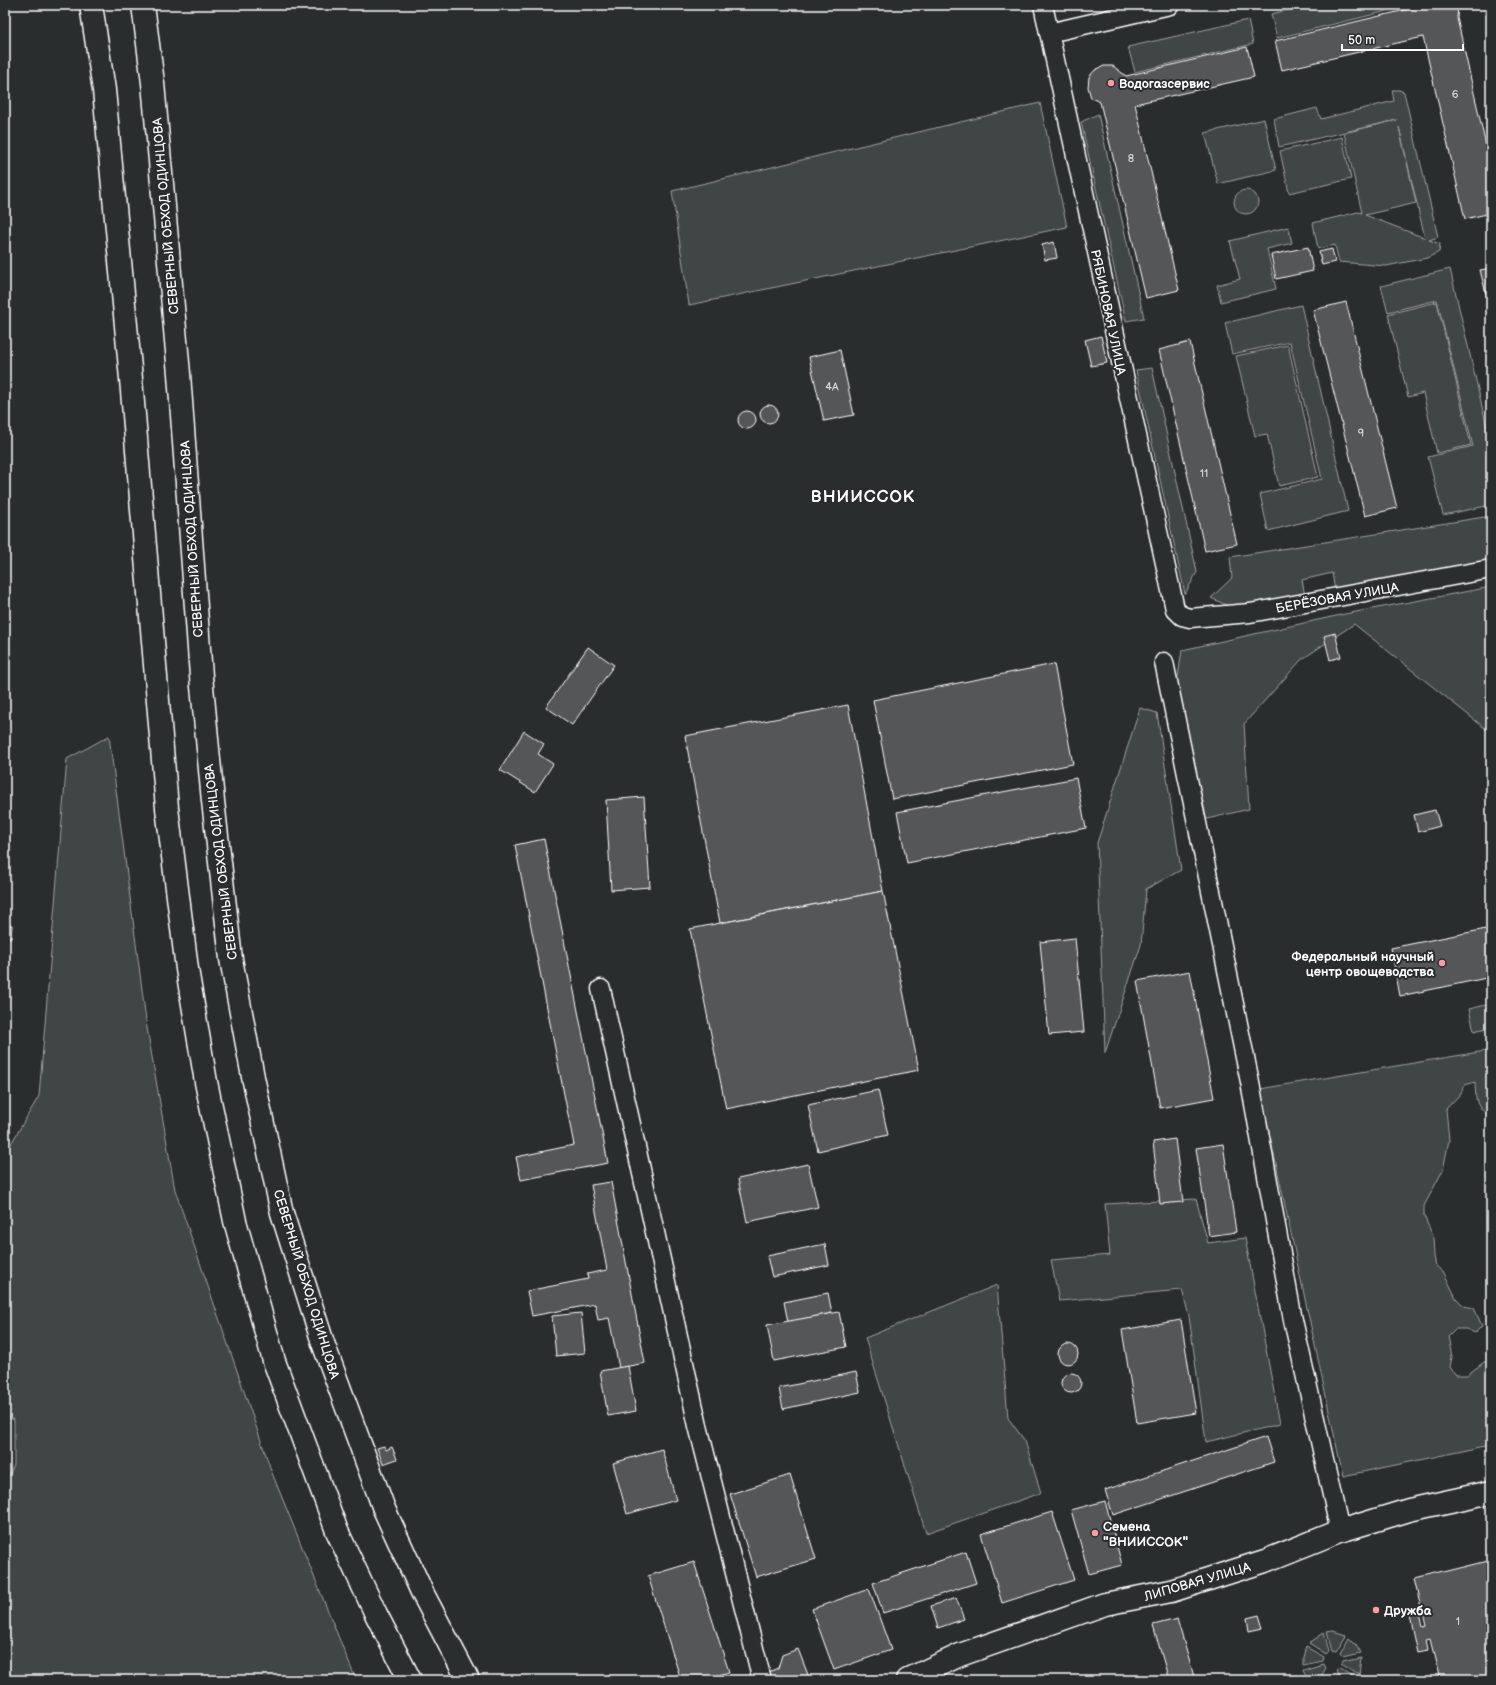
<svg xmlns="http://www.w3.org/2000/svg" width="1496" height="1685" viewBox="0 0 1496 1685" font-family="'Balsamiq Sans',sans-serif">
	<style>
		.green { fill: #414445; stroke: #a0a2a2; fill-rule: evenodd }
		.building { fill: #555758; stroke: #fff }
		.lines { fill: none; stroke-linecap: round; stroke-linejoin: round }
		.street-casing { stroke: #fff; stroke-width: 21 }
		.secondary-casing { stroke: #fff; stroke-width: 25 }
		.highway-casing { stroke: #fff; stroke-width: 25 }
		.street { stroke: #2a2d2e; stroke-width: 18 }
		.secondary { stroke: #2a2d2e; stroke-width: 22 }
		.highway { stroke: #2a2d2e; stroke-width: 22 }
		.poi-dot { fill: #ff9aa2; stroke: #2a2d2e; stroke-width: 1.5 }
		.labels { text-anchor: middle; stroke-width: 4; stroke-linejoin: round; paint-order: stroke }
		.number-label { font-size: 11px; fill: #d4d5d5 }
		.poi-label { font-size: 13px; font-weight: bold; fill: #fff; stroke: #2a2d2e; text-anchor: start }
		.street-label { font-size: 13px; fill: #fff; stroke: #2a2d2e }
		.district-label { font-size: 17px; font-weight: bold; letter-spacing: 1px; fill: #fff; stroke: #2a2d2e }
	</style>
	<rect width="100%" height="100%" fill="#2a2d2e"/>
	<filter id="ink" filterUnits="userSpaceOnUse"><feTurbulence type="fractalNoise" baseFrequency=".025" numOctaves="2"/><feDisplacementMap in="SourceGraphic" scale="8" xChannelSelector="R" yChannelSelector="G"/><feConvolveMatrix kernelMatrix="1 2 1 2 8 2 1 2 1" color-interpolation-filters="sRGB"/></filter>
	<g filter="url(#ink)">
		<g class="green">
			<path d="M 1311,5 L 1412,5 L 1277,38 L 1271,14 Z"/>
			<path d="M 1248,20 L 1253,44 L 1135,72 L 1128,47 Z"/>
			<path d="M 1392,90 L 1399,90 L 1404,92 L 1438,237 L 1429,240 L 1440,244 L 1439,252 L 1427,258 L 1386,266 L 1339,262 L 1335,245 L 1318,249 L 1313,223 L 1358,212 L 1362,213 L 1344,133 L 1397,120 L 1279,147 L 1274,119 L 1317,108 L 1321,119 L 1394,101 ZM 1399,127 L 1425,238 L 1365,215 L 1416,203 Z"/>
			<path d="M 1040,103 L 1067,227 L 689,305 L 672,191 Z"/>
			<path d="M 1098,114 L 1144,318 L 1126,321 L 1081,122 Z"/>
			<path d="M 1264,119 L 1276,170 L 1218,184 L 1205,133 Z"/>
			<path d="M 1342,137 L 1351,179 L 1289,193 L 1280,151 Z"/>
			<circle cx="1246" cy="202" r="12"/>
			<path d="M 1288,227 L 1292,243 L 1267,249 L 1276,289 L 1221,302 L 1217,285 L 1240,279 L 1230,241 Z"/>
			<path d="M 1450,269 L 1491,445 L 1491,505 L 1443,515 L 1428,457 L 1473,446 L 1437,300 L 1388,312 L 1381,286 Z"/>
			<path d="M 1437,302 L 1471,445 L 1437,453 L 1423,393 L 1408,397 L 1388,314 Z"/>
			<path d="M 1301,305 L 1348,511 L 1268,531 L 1260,494 L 1322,479 L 1290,342 L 1232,354 L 1225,323 Z"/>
			<path d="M 1288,345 L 1318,477 L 1279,486 L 1267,434 L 1255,436 L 1236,356 Z"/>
			<path d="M 1152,368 L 1197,572 L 1185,594 L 1136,370 Z"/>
			<path d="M 1491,516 L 1491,562 L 1335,591 L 1332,573 L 1302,580 L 1305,596 L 1233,608 L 1211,598 L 1232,578 L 1230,557 Z"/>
			<path d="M 1491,587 L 1491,733 L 1354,624 L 1301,660 L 1244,724 L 1249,809 L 1203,820 L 1176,690 L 1182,650 L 1345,614 Z"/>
			<path d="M 1140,708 L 1157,713 L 1181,870 L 1146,889 L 1141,945 L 1105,1053 L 1097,843 Z"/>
			<path d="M 109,736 L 147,1028 L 175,1190 L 272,1473 L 356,1680 L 5,1680 L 5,1484 L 14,1465 L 14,1420 L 5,1416 L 5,1154 L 39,1096 L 67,759 Z"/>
			<path d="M 1490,1004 L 1491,1027 L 1474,1031 L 1469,1009 Z"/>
			<path d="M 1491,1050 L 1491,1116 C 1474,1107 1476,1099 1475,1082 L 1465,1085 L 1461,1093 L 1446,1109 L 1449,1140 L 1443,1170 L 1424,1206 L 1424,1216 L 1433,1236 L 1434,1256 L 1436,1266 L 1444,1273 L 1456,1298 L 1464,1306 L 1474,1308 L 1482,1326 L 1475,1333 L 1466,1329 L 1455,1329 L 1448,1336 L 1452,1357 L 1450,1367 L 1456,1375 L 1467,1375 L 1484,1362 L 1491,1362 L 1491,1445 L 1343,1476 L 1260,1089 Z"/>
			<path d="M 1196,1199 L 1208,1243 L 1245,1238 L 1280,1424 L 1206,1442 L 1189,1316 L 1182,1290 L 1059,1301 L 1051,1260 L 1110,1255 L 1105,1204 Z"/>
			<path d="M 997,1285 L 1008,1418 L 1025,1441 L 1041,1493 L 926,1533 L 865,1338 Z"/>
			<path d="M 1333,1631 L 1346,1635 L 1336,1651 L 1332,1650 L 1327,1632 Z"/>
			<path d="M 1324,1633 L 1329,1651 L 1326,1654 L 1309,1643 Z"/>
			<path d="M 1349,1637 L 1356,1644 L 1360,1652 L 1342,1656 L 1340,1653 Z"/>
			<path d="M 1306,1647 L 1324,1657 L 1323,1661 L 1303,1665 L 1303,1657 Z"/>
			<path d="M 1361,1657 L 1359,1674 L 1342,1664 L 1343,1661 Z"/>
			<path d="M 1324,1664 L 1326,1668 L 1319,1680 L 1310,1680 L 1304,1670 Z"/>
			<path d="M 1340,1668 L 1356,1678 L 1355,1680 L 1340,1680 L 1337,1670 Z"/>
		</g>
		<g class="building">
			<path d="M 1426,5 L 1458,5 L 1457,18 L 1491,168 L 1491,213 L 1465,219 L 1423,37 L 1282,70 L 1275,41 Z"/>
			<path d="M 1247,47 L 1254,77 L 1135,104 L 1179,290 L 1146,298 L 1100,102 L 1091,98 L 1088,87 L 1089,77 L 1095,70 L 1104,66 L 1113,66 L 1126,76 Z"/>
			<path d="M 1054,242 L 1057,258 L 1045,260 L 1042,245 Z"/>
			<path d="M 1308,247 L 1313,271 L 1276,279 L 1271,255 Z"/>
			<path d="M 1332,249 L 1335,262 L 1322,265 L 1319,252 Z"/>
			<path d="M 1491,268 L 1491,313 L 1480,270 Z"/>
			<path d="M 1346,302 L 1397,508 L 1365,516 L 1313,310 Z"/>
			<path d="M 1101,336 L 1107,363 L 1091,366 L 1085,340 Z"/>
			<path d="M 1190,342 L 1237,544 L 1205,551 L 1159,350 Z"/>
			<path d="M 840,350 L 854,415 L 824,421 L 809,357 Z"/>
			<circle cx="769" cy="414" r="9"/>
			<circle cx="747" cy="420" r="9"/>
			<path d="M 1335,633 L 1341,657 L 1330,660 L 1324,636 Z"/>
			<path d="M 588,647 L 614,665 L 572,725 L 546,707 Z"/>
			<path d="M 1054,664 L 1073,764 L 892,799 L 873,700 Z"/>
			<path d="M 848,705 L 883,891 L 720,923 L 685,736 Z"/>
			<path d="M 524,731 L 544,744 L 538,754 L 553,764 L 535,792 L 500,770 Z"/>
			<path d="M 1076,778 L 1086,828 L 907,863 L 897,812 Z"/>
			<path d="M 644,797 L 650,887 L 611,890 L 606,800 Z"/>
			<path d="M 1435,810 L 1440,826 L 1418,832 L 1414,815 Z"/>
			<path d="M 544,839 L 608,1163 L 521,1180 L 516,1157 L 574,1145 L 515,845 Z"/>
			<path d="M 883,891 L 919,1070 L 726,1109 L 690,929 Z"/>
			<path d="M 5,925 L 12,925 L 11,938 L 5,937 Z"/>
			<path d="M 1491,928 L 1491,977 L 1400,996 L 1391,948 Z"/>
			<path d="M 1075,938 L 1084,1032 L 1049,1035 L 1040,942 Z"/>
			<path d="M 1190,971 L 1214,1098 L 1160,1108 L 1137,981 Z"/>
			<path d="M 878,1090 L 888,1135 L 818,1151 L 808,1105 Z"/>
			<path d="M 1175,1139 L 1183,1202 L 1160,1204 L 1153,1142 Z"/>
			<path d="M 1223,1144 L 1236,1232 L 1209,1236 L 1196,1148 Z"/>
			<path d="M 808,1164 L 818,1207 L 747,1222 L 738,1179 Z"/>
			<path d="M 611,1182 L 645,1363 L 619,1368 L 609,1318 L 598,1320 L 595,1304 L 532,1316 L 527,1291 L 588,1279 L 587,1274 L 607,1270 L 591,1185 Z"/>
			<path d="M 825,1244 L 829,1265 L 772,1277 L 767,1256 Z"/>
			<path d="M 828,1293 L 832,1313 L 788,1322 L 784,1302 Z"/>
			<path d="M 839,1312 L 846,1347 L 774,1361 L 767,1325 Z"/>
			<path d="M 581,1313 L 585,1353 L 556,1356 L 552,1316 Z"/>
			<path d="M 1181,1320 L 1196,1413 L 1137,1423 L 1122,1330 Z"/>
			<circle cx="1068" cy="1354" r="10"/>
			<path d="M 628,1366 L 636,1411 L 608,1416 L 600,1371 Z"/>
			<path d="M 856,1372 L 860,1392 L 783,1409 L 779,1388 Z"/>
			<circle cx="1071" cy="1383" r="10"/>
			<path d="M 1266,1437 L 1274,1462 L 1113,1515 L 1105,1490 Z"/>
			<path d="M 384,1446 L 386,1450 L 392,1447 L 397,1459 L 383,1464 L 377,1448 Z"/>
			<path d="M 662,1449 L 676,1500 L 627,1514 L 613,1463 Z"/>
			<path d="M 790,1475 L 816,1559 L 756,1577 L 730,1494 Z"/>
			<path d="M 1105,1501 L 1122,1565 L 1089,1574 L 1071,1510 Z"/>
			<path d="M 1052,1512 L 1074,1580 L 1002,1603 L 981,1534 Z"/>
			<path d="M 966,1552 L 976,1583 L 883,1613 L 873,1583 Z"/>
			<path d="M 1491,1560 L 1491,1676 L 1475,1680 L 1440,1680 L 1430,1639 L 1426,1640 L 1428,1651 L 1418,1653 L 1410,1616 L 1419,1614 L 1422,1626 L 1426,1625 L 1415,1579 Z"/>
			<path d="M 694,1562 L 729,1672 L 703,1680 L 681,1680 L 648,1576 Z"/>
			<path d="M 869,1589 L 891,1650 L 834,1670 L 812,1609 Z"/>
			<path d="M 956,1598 L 964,1619 L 938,1628 L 931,1606 Z"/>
			<path d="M 1259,1615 L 1263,1628 L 1249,1631 L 1247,1618 Z"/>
			<path d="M 1177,1619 L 1195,1680 L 1169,1680 L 1153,1625 Z"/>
			<path d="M 798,1649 L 810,1680 L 766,1680 L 764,1674 L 778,1668 L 782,1655 Z"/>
		</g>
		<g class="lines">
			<g class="street-casing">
				<g id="street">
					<path d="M 1043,5 L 1175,609 L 1182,616 L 1190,618 L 1250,613 L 1491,569"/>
					<path d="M 1049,33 L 1170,5"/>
					<path d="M 1164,662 L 1250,1082 L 1293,1320 L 1340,1531"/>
					<path d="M 601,989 L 698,1426 L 762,1680"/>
				</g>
			</g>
			<g class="secondary-casing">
				<path id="secondary" d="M 907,1680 L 960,1655 L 1105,1604 L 1171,1591 L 1265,1561 L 1340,1531 L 1409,1510 L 1491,1492"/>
			</g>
			<g class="highway-casing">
				<g id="highway">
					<path d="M 91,5 L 104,90 L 131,379 L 167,808 L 187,969 L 206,1082 L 235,1221 L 274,1361 L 337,1531 L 376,1614 L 410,1680"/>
					<path d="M 143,5 L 153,83 L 179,374 L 201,676 L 213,801 L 231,959 L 253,1077 L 282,1213 L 323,1343 L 384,1509 L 422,1592 L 468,1680"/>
				</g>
			</g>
			<use href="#street" class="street"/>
			<use href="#secondary" class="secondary"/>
			<use href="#highway" class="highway"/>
		</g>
	</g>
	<g class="poi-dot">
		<circle cx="1111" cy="83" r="4"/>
		<circle cx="1442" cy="963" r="4"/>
		<circle cx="1095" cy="1533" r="4"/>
		<circle cx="1376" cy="1610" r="4"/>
	</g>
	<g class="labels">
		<g class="number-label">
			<text x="1455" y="98">6</text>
			<text x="1131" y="162">8</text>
			<text x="832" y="390">4А</text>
			<text x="1361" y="437">9</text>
			<text x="1204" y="477">11</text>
			<text x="1458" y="1625">1</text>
		</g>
		<g class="poi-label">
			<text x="1119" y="88">Водогазсервис</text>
			<text x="1434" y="961" text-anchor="end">Федеральный научный<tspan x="1434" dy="15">центр овощеводства</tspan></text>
			<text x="1103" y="1531">Семена<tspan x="1103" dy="15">"ВНИИССОК"</tspan></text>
			<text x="1384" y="1615">Дружба</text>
		</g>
		<g class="street-label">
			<text transform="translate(165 216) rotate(-95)" y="5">СЕВЕРНЫЙ ОБХОД ОДИНЦОВА</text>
			<text transform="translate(1109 312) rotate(78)" y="5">РЯБИНОВАЯ УЛИЦА</text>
			<text transform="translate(191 539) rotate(-94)" y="5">СЕВЕРНЫЙ ОБХОД ОДИНЦОВА</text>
			<text transform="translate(1337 597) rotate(-10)" y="5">БЕРЁЗОВАЯ УЛИЦА</text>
			<text transform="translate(220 862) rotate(-97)" y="5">СЕВЕРНЫЙ ОБХОД ОДИНЦОВА</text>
			<text transform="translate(307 1284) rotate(73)" y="5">СЕВЕРНЫЙ ОБХОД ОДИНЦОВА</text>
			<text transform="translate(1197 1581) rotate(-16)" y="5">ЛИПОВАЯ УЛИЦА</text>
		</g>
		<g class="district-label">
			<text x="863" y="502">ВНИИССОК</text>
		</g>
	</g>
	<rect width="1496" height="1685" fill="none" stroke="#2a2d2e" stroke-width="20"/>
	<rect x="10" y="10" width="1476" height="1665" fill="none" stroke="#fff" stroke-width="1.5" filter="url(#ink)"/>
	<path d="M1342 44v6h121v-6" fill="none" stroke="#ffffff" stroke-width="2"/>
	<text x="1348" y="44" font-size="12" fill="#ffffff" stroke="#2a2d2e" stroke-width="3" paint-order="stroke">50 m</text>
</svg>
